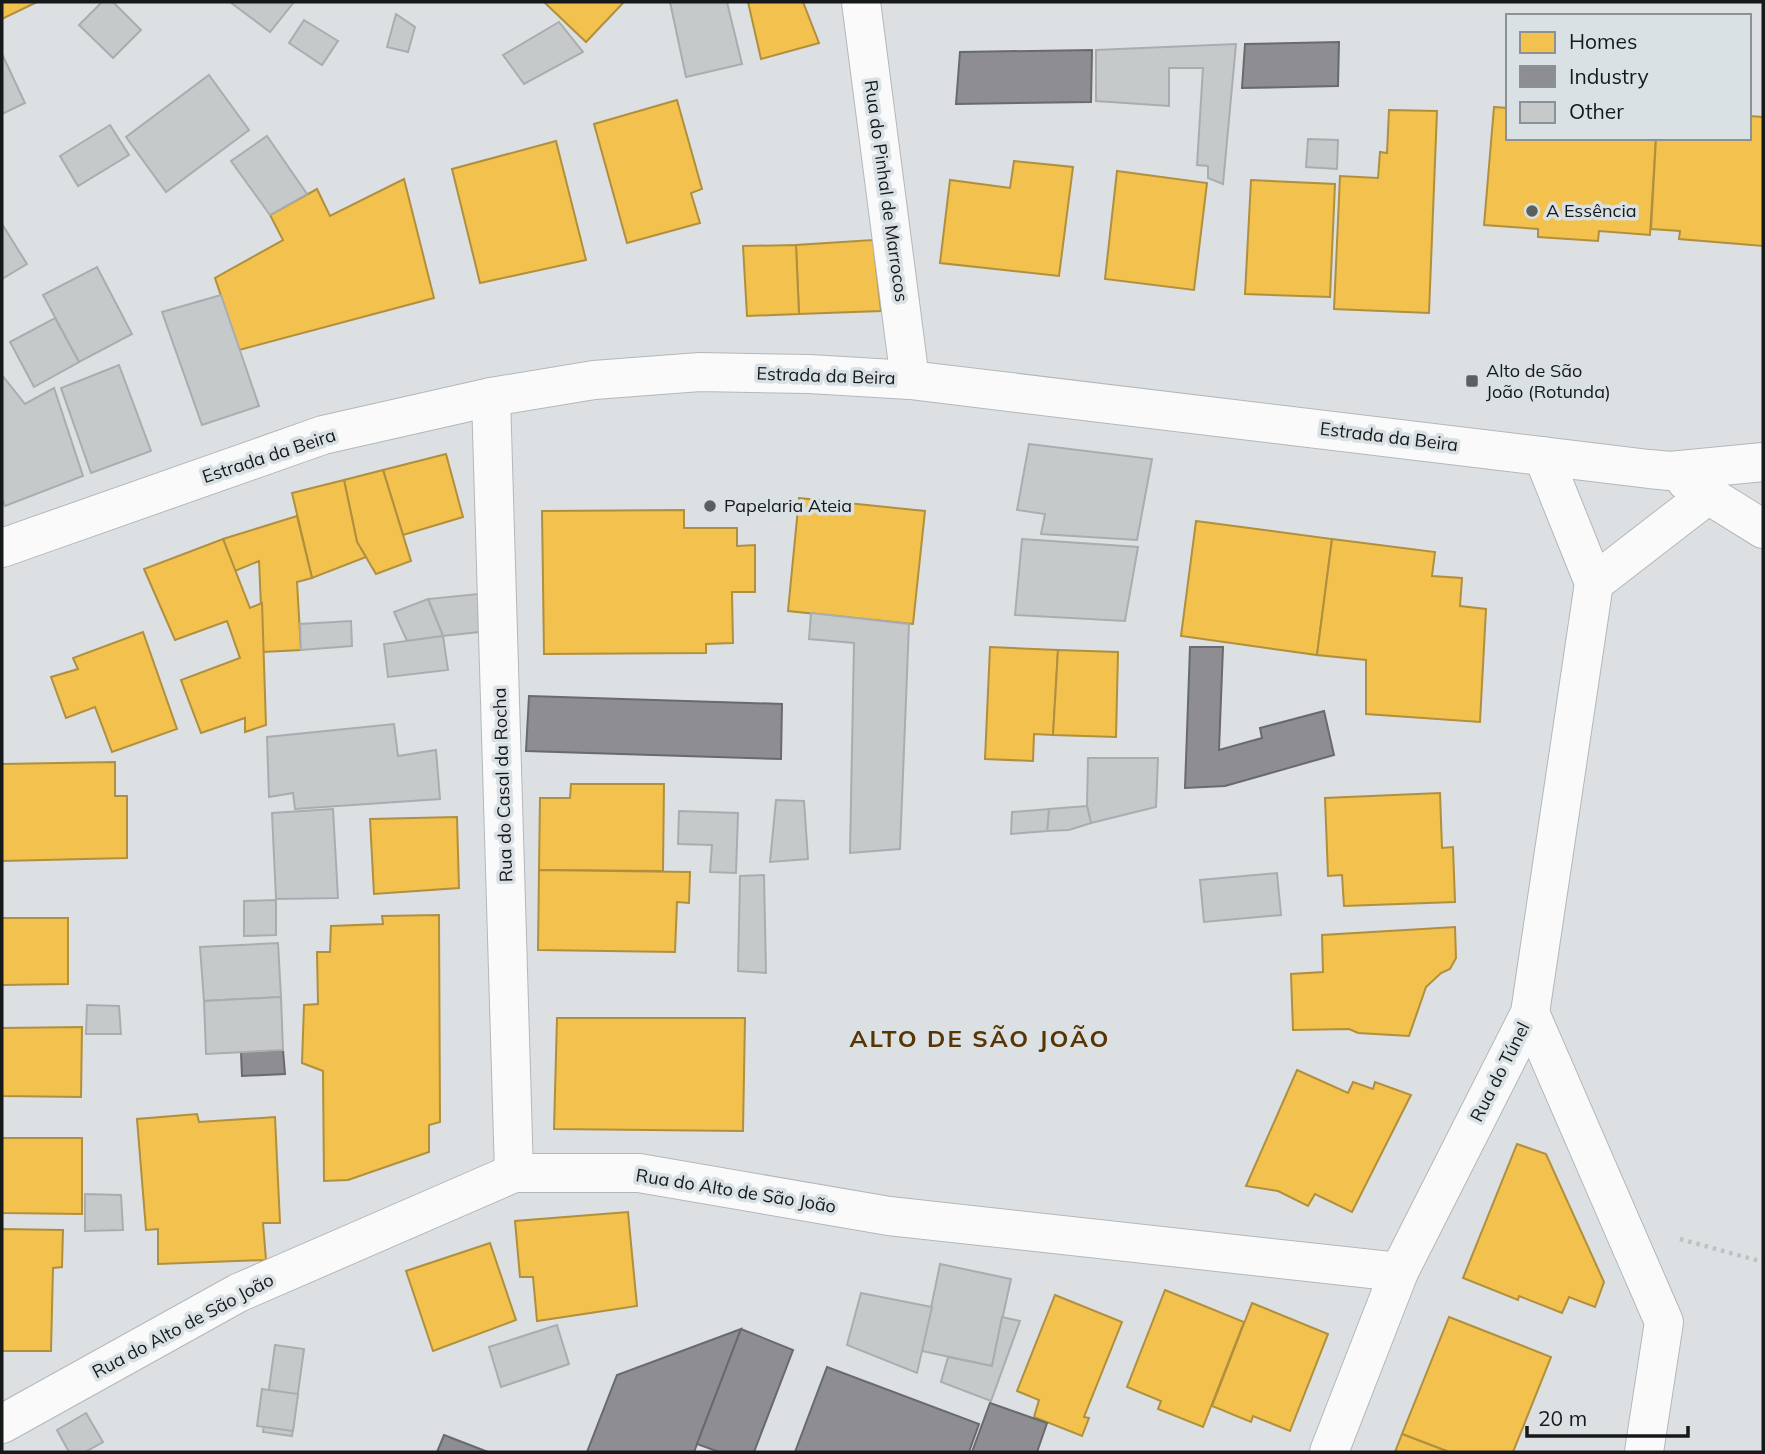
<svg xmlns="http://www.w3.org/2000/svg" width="1765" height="1454" viewBox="0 0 1765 1454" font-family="Mulish,sans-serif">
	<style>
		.homes { fill: #f2c14e; stroke: #b08f3e; stroke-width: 2 }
		.industry { fill: #8d8d92; stroke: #696a6e; stroke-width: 2 }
		.building { fill: #c5c9ca; stroke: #aaadaf; stroke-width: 2 }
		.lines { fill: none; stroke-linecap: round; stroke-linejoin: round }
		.minor-casing { stroke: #b4b7b9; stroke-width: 40 }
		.path { stroke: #bfc0c1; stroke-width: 4.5; stroke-dasharray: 3.5 5; stroke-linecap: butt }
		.minor { stroke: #fafafb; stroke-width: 38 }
		.poi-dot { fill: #5b5f60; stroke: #dae1e4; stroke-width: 2.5 }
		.labels { text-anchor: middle; stroke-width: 7; stroke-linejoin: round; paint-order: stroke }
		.street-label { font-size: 18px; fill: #16191a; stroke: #dae1e4 }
		.poi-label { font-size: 18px; fill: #16191a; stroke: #dae1e4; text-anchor: start }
		.district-label { font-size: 24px; font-weight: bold; letter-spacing: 2px; fill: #5a3402; stroke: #dae1e4 }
	</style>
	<rect width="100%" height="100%" fill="#dce0e2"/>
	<g class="homes">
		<path d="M 2,2 L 37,2 L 2,19 Z"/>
		<path d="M 544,2 L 624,2 L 586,42 Z"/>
		<path d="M 748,2 L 803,2 L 819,43 L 761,59 Z"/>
		<path d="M 677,100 L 702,189 L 691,193 L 700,223 L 627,243 L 594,124 Z"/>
		<path d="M 1494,107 L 1508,108 L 1508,138 L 1656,138 L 1650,235 L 1599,231 L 1598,241 L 1538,237 L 1538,229 L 1484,225 Z"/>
		<path d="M 1389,110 L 1437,111 L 1429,313 L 1334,309 L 1340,176 L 1378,178 L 1380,152 L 1387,153 Z"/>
		<path d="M 1749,116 L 1763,117 L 1763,246 L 1679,239 L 1680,231 L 1651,229 L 1656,138 L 1749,138 Z"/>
		<path d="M 556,141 L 586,260 L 480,283 L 452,169 Z"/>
		<path d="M 1014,161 L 1073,167 L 1059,276 L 940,263 L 950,180 L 1010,188 Z"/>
		<path d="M 1117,171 L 1207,183 L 1194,290 L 1105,279 Z"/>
		<path d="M 404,179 L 434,298 L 239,350 L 215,278 L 283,240 L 270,215 L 317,189 L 330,216 Z"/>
		<path d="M 1251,180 L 1335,184 L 1330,297 L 1245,294 Z"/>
		<path d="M 873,240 L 881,311 L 799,314 L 796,245 Z"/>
		<path d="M 796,245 L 799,314 L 747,316 L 743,246 Z"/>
		<path d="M 446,454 L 463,517 L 403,535 L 383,470 Z"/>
		<path d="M 383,470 L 411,561 L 376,574 L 357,542 L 344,480 Z"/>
		<path d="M 344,480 L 357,542 L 366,557 L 312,578 L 292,493 Z"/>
		<path d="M 799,498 L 925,511 L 913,624 L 788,611 Z"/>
		<path d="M 684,510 L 684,528 L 737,528 L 737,546 L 755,545 L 755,592 L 732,592 L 733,643 L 706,644 L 706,653 L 544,654 L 542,511 Z"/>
		<path d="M 297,516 L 312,578 L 297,582 L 301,650 L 263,652 L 259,561 L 235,571 L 223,539 Z"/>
		<path d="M 1196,521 L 1332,539 L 1317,655 L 1181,636 Z"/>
		<path d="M 223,539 L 250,608 L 262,603 L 266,725 L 245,732 L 245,718 L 201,733 L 181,680 L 240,658 L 227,621 L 175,640 L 144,569 Z"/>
		<path d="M 1332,539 L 1435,552 L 1432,576 L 1462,578 L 1460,606 L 1486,609 L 1480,722 L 1366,714 L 1366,660 L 1317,655 Z"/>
		<path d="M 143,632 L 177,729 L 112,752 L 95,707 L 66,718 L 51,677 L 78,669 L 73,658 Z"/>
		<path d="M 990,647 L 1058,650 L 1053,735 L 1034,734 L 1033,761 L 985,759 Z"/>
		<path d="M 1058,650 L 1118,652 L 1116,737 L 1053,735 Z"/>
		<path d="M 115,762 L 115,796 L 127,796 L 127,858 L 2,861 L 2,764 Z"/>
		<path d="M 571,784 L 664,784 L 663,871 L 539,870 L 540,798 L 570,798 Z"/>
		<path d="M 1440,793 L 1442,848 L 1453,847 L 1455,902 L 1344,906 L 1342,875 L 1328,876 L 1325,798 Z"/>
		<path d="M 457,817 L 459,888 L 374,894 L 370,819 Z"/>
		<path d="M 539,870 L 690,872 L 689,903 L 677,902 L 675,952 L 538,950 Z"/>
		<path d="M 439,915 L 440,1122 L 429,1125 L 429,1152 L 348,1180 L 324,1181 L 323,1071 L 302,1063 L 304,1005 L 318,1004 L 317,952 L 330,952 L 331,926 L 383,924 L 382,916 Z"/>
		<path d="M 2,918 L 68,918 L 68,984 L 2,985 Z"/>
		<path d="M 1455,927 L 1456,958 L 1450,969 L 1441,973 L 1426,987 L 1409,1036 L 1358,1033 L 1349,1029 L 1293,1030 L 1291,974 L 1323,972 L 1322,935 Z"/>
		<path d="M 557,1018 L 745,1018 L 743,1131 L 554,1129 Z"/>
		<path d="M 82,1027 L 81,1097 L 2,1096 L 2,1028 Z"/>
		<path d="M 1297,1070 L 1348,1093 L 1353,1082 L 1373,1089 L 1375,1082 L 1411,1095 L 1352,1212 L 1315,1194 L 1308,1206 L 1278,1191 L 1246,1186 Z"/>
		<path d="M 197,1114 L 199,1122 L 275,1117 L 280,1223 L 263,1223 L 266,1260 L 158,1264 L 158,1229 L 146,1230 L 137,1119 Z"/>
		<path d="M 2,1138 L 82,1138 L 82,1214 L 2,1213 Z"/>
		<path d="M 1517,1144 L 1546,1154 L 1604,1282 L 1595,1307 L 1569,1297 L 1562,1313 L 1519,1296 L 1518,1300 L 1463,1278 Z"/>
		<path d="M 628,1212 L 637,1306 L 537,1321 L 533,1277 L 520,1277 L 515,1221 Z"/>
		<path d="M 2,1229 L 63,1230 L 62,1267 L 53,1268 L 51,1351 L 2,1351 Z"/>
		<path d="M 490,1243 L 516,1320 L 433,1351 L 406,1271 Z"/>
		<path d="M 1165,1290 L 1244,1322 L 1203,1427 L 1158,1409 L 1161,1401 L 1127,1387 Z"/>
		<path d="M 1055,1295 L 1122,1322 L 1084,1417 L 1089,1418 L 1082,1436 L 1034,1417 L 1039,1400 L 1017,1391 Z"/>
		<path d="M 1252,1303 L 1328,1334 L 1290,1431 L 1253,1416 L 1251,1422 L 1212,1406 Z"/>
		<path d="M 1449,1317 L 1551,1357 L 1513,1452 L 1449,1452 L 1402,1434 Z"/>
		<path d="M 1402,1434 L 1449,1452 L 1395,1452 Z"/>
	</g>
	<g class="industry">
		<path d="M 1339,42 L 1338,86 L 1242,88 L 1245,44 Z"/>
		<path d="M 1092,50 L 1091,102 L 956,104 L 960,52 Z"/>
		<path d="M 1190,647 L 1223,647 L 1219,750 L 1262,738 L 1260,728 L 1324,711 L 1334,755 L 1225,786 L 1185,788 Z"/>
		<path d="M 529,696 L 782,704 L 781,759 L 526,751 Z"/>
		<path d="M 283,1050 L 285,1074 L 242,1076 L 241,1052 Z"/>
		<path d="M 741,1329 L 694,1452 L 587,1452 L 617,1375 Z"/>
		<path d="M 741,1329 L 793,1350 L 754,1452 L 719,1452 L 697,1444 Z"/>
		<path d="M 827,1367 L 979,1424 L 969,1452 L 795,1452 Z"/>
		<path d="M 990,1403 L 1047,1423 L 1037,1452 L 972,1452 Z"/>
		<path d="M 444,1435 L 488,1452 L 437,1452 Z"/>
	</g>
	<g class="building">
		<path d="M 102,2 L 113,2 L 141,30 L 113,58 L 79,25 Z"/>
		<path d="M 230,2 L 294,2 L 270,32 Z"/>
		<path d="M 670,2 L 727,2 L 742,64 L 686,77 Z"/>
		<path d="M 396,14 L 415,27 L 408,52 L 387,47 Z"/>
		<path d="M 304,20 L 338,41 L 322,65 L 289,43 Z"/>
		<path d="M 559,22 L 583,52 L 524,84 L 503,55 Z"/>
		<path d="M 1236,44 L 1223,184 L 1208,178 L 1208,166 L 1197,165 L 1203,68 L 1169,68 L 1169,106 L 1096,101 L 1096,50 Z"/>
		<path d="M 2,54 L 25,103 L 2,114 Z"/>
		<path d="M 209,75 L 249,130 L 166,192 L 126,137 Z"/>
		<path d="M 110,125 L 129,155 L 78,186 L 60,156 Z"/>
		<path d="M 267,136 L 307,194 L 270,215 L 231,161 Z"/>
		<path d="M 1308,139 L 1338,140 L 1337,169 L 1306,167 Z"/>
		<path d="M 2,224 L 27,264 L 2,279 Z"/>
		<path d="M 97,267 L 132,334 L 79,362 L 43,295 Z"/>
		<path d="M 221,295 L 259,406 L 202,425 L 162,312 Z"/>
		<path d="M 55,318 L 79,362 L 34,387 L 10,342 Z"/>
		<path d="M 119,365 L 151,451 L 91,473 L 61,388 Z"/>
		<path d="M 2,375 L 25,404 L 54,388 L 83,476 L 5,506 L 2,498 Z"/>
		<path d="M 1029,444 L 1152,459 L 1137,540 L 1041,534 L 1045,514 L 1017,510 Z"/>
		<path d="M 1022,539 L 1138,547 L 1125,621 L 1015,615 Z"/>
		<path d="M 478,594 L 479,632 L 443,636 L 428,599 Z"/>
		<path d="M 428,599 L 443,636 L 407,641 L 394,612 Z"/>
		<path d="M 811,613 L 909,624 L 900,849 L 850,853 L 854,643 L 809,639 Z"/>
		<path d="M 351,621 L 352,646 L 301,650 L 300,624 Z"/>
		<path d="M 443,636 L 448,670 L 388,677 L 384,644 Z"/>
		<path d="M 394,724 L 398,756 L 436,750 L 440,799 L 295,809 L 293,793 L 269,797 L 267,737 Z"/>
		<path d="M 1088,758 L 1158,758 L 1156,807 L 1091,823 L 1087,806 Z"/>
		<path d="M 776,800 L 804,801 L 808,859 L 770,862 Z"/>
		<path d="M 1087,806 L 1091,823 L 1069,830 L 1047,831 L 1049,809 Z"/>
		<path d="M 333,809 L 338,898 L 276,899 L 272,813 Z"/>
		<path d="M 1049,809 L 1047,831 L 1011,834 L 1012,812 Z"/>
		<path d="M 679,811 L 738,813 L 736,873 L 710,872 L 712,845 L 678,844 Z"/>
		<path d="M 1277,873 L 1281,915 L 1204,922 L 1200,880 Z"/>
		<path d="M 764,875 L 766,973 L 738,971 L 740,876 Z"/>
		<path d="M 276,900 L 276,935 L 244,936 L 244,901 Z"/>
		<path d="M 278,943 L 281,997 L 204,1001 L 200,947 Z"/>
		<path d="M 281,997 L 283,1050 L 206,1054 L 204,1001 Z"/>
		<path d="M 87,1005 L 119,1006 L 121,1034 L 86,1034 Z"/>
		<path d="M 85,1194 L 121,1195 L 123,1230 L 85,1231 Z"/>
		<path d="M 940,1264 L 1011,1279 L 992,1366 L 922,1351 Z"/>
		<path d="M 861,1293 L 932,1307 L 917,1373 L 847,1345 Z"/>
		<path d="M 1002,1317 L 1020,1321 L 991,1401 L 941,1382 L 948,1357 L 992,1366 Z"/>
		<path d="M 557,1325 L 569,1364 L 501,1387 L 489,1347 Z"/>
		<path d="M 275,1345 L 304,1349 L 292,1436 L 263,1432 Z"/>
		<path d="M 262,1389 L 298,1394 L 293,1431 L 257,1426 Z"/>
		<path d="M 86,1413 L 103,1442 L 85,1452 L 69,1452 L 57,1430 Z"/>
	</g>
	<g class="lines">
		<g class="minor-casing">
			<g id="minor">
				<path d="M 861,2 L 910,380"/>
				<path d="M 491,397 L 514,1173"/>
				<path d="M 1543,456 L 1594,583"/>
				<path d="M 1686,481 L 1763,529"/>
				<path d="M 2,548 L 323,435 L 491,397 L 594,380 L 700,372 L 809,374 L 910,380 L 1649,469 L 1670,471 L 1763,462"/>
				<path d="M 1594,583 L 1708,495"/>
				<path d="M 1530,1013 L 1664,1322 L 1644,1452"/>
				<path d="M 2,1424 L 238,1293 L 514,1173 L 639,1173 L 889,1216 L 1399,1272"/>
				<path d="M 1329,1452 L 1399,1272 L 1530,1013 L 1594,583"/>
			</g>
		</g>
		<path class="path" d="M 1680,1239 L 1763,1262"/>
		<use href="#minor" class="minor"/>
	</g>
	<g class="poi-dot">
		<circle cx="1532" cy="211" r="7"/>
		<rect x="1465" y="374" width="14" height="14" rx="3.5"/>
		<circle cx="710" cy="506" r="7"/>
	</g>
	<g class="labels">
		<g class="street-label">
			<text transform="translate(886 191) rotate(82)" y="6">Rua do Pinhal de Marrocos</text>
			<text transform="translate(826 376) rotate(2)" y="6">Estrada da Beira</text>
			<text transform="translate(1389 437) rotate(7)" y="6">Estrada da Beira</text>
			<text transform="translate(269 456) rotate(-18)" y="6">Estrada da Beira</text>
			<text transform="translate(503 785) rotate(-92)" y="6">Rua do Casal da Rocha</text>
			<text transform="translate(1500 1072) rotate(-63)" y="6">Rua do Túnel</text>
			<text transform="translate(736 1191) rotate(9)" y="6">Rua do Alto de São João</text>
			<text transform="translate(183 1326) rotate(-28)" y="6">Rua do Alto de São João</text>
		</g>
		<g class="poi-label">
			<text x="1546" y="217">A Essência</text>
			<text x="1486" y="377">Alto de São<tspan x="1486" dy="21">João (Rotunda)</tspan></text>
			<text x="724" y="512">Papelaria Ateia</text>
		</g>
		<g class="district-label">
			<text x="980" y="1047">ALTO DE SÃO JOÃO</text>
		</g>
	</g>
	<rect width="1765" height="1454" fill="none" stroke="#16191a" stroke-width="7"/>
	<rect x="1506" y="14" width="245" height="126" fill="#dae1e4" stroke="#8c9193" stroke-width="2"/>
	<rect x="1520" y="32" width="35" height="21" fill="#f2c14e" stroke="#8c9193" stroke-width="2"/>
	<text x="1569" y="49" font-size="21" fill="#16191a">Homes</text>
	<rect x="1520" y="66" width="35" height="21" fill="#8d8d92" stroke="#8c9193" stroke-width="2"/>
	<text x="1569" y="84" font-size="21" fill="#16191a">Industry</text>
	<rect x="1520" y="102" width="35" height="21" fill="#c5c9ca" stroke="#8c9193" stroke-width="2"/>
	<text x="1569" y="119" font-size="21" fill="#16191a">Other</text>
	<path d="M1527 1426v10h161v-10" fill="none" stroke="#16191a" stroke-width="3.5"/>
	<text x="1538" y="1426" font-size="21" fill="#16191a" stroke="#dae1e4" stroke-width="5" paint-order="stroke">20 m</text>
</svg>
